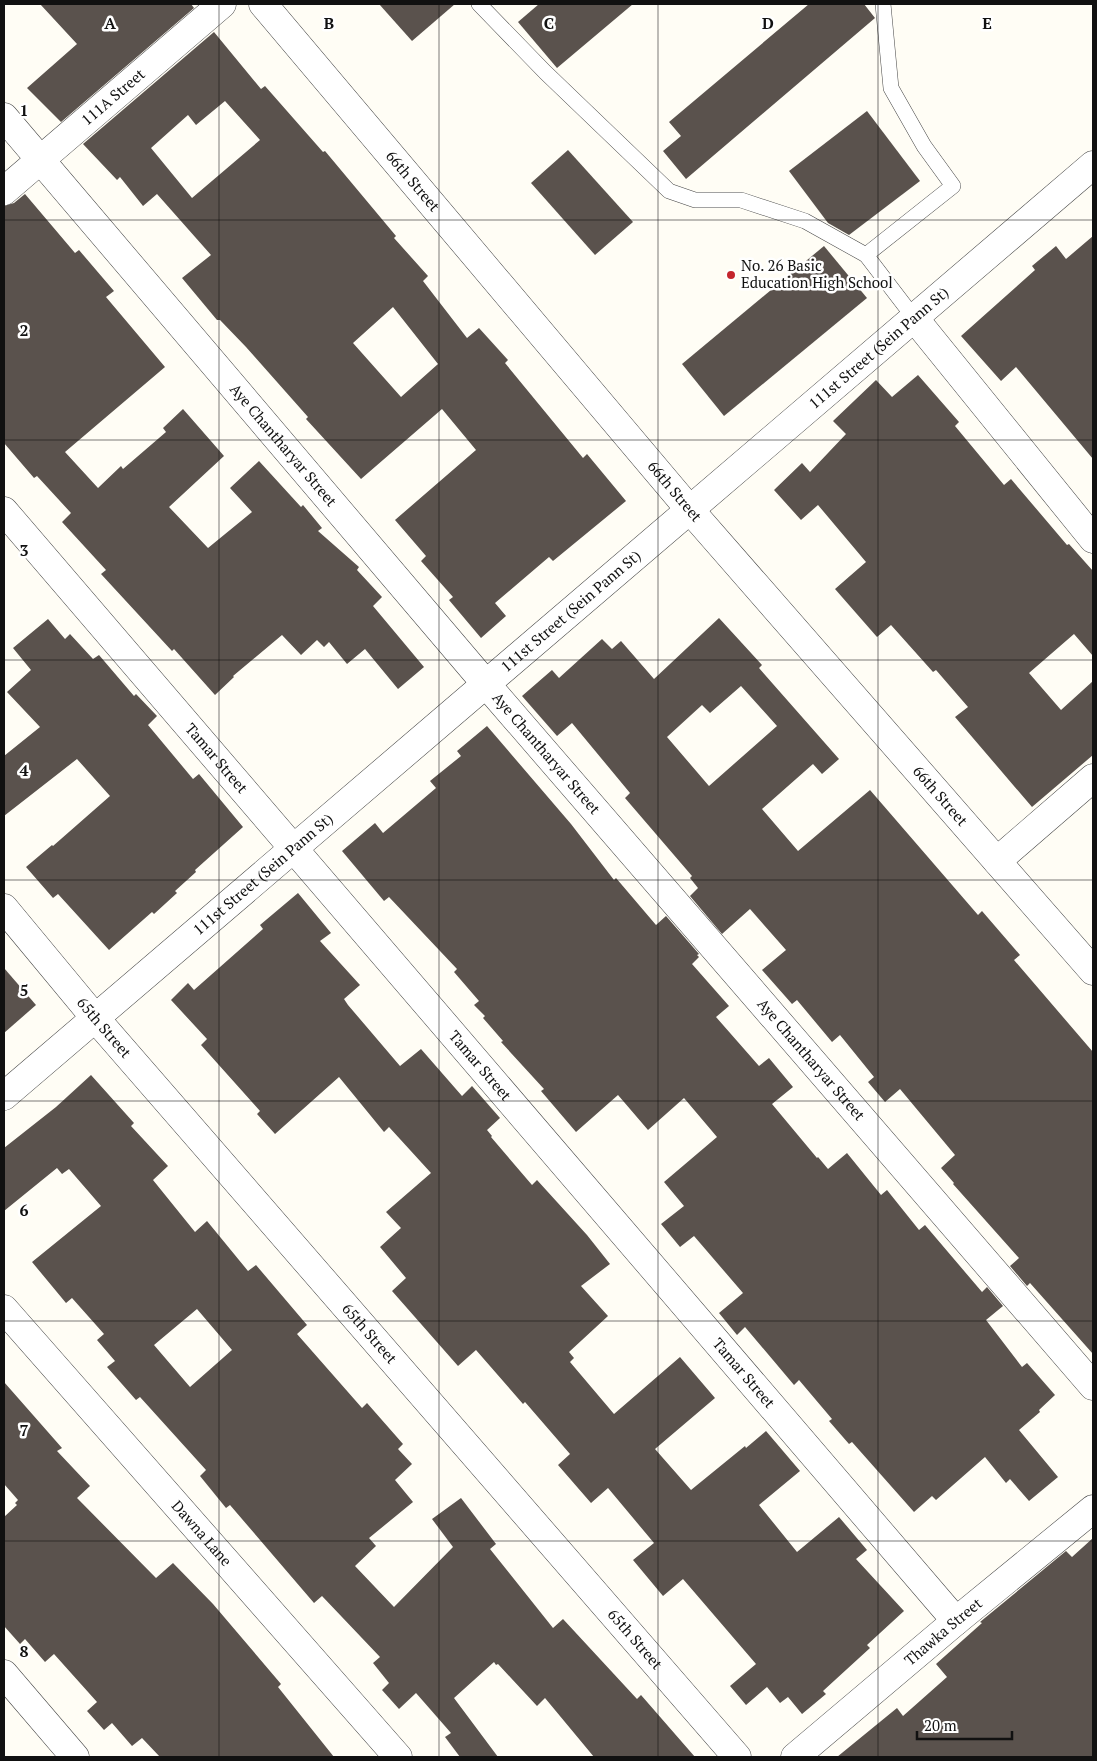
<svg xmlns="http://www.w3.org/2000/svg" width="1097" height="1761" viewBox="0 0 1097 1761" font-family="'PT Serif',serif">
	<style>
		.building { fill: #5a524d; fill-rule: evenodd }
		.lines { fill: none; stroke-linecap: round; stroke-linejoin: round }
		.service-casing { stroke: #444; stroke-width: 16 }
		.minor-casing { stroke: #444; stroke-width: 29 }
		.tertiary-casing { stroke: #444; stroke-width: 29 }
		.service { stroke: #fff; stroke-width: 15 }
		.minor { stroke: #fff; stroke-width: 28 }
		.tertiary { stroke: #fff; stroke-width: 28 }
		.grid { fill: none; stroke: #111; stroke-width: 1; stroke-opacity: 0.55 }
		.poi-dot { fill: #c4262e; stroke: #fff; stroke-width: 2 }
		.labels { text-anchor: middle; stroke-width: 5; stroke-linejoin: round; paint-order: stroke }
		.street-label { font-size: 15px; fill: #111; stroke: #fff }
		.poi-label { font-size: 15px; fill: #111; stroke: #fff; text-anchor: start }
		.grid-label { font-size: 16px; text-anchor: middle; font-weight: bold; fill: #111; stroke: #fff; stroke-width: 5; stroke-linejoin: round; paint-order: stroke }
	</style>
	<rect width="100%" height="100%" fill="#fffdf5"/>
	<g class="building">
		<path d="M 40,4 L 191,4 L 194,8 L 61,122 L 27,88 L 77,44 Z"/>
		<path d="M 379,4 L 455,4 L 412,41 Z"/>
		<path d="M 539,4 L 633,4 L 557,68 L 518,22 Z"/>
		<path d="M 809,4 L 864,4 L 875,18 L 686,179 L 663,151 L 681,136 L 669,122 Z"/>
		<path d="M 214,32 L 261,89 L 265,86 L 323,152 L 325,151 L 396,236 L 394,238 L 428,276 L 423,281 L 467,338 L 479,328 L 508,360 L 505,363 L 583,458 L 587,454 L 626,501 L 553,561 L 549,557 L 495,603 L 506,616 L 481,638 L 449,600 L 453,597 L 421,561 L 426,556 L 395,520 L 476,450 L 442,409 L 361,479 L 306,419 L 308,417 L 246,347 L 220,320 L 217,320 L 182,278 L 211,255 L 157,194 L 143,206 L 120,177 L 117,180 L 83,144 ZM 225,101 L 260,140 L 192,198 L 151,148 L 188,115 L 196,125 ZM 393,307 L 438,364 L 401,397 L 353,343 Z"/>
		<path d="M 867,111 L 920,181 L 849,235 L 828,223 L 789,171 Z"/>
		<path d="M 568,150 L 633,222 L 595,255 L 531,183 Z"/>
		<path d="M 25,194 L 75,253 L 79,250 L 114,291 L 106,297 L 165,367 L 65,452 L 98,488 L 121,466 L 123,469 L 166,432 L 163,428 L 183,409 L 224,456 L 169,507 L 208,548 L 252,512 L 230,488 L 259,461 L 301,507 L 303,505 L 322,528 L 318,531 L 359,567 L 357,570 L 382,597 L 373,606 L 424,667 L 398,689 L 365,649 L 347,664 L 329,642 L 324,647 L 317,640 L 301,655 L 282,635 L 233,676 L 234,677 L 215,695 L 174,649 L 172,651 L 101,574 L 106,570 L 62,522 L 71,513 L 37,476 L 34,478 L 4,443 L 4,206 L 14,203 Z"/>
		<path d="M 1093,236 L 1093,459 L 1016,367 L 1001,381 L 961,336 L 1035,270 L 1032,266 L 1056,246 L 1066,259 Z"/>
		<path d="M 824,246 L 867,298 L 724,416 L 682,364 Z"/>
		<path d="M 918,375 L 959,422 L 955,426 L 1004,485 L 1011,479 L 1067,545 L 1069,544 L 1093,571 L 1093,656 L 1074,634 L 1029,673 L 1061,710 L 1093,681 L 1093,755 L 1032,807 L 955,717 L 968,707 L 936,670 L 933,672 L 891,625 L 877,637 L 835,589 L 866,562 L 818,505 L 801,520 L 774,490 L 802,463 L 810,472 L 846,434 L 833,421 L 876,380 L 892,397 Z"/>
		<path d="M 719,618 L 762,665 L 759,668 L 839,759 L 822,774 L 813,764 L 762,809 L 798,851 L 870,790 L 978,915 L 982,911 L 1020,955 L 1014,960 L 1093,1052 L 1093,1354 L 1030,1283 L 1027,1286 L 1010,1266 L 1019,1258 L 953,1184 L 954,1183 L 941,1168 L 955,1155 L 900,1089 L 885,1102 L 868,1082 L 874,1077 L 840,1035 L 832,1042 L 797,1000 L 792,1004 L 762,970 L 786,950 L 750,909 L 722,934 L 690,896 L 698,888 L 690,878 L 692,876 L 625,798 L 630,793 L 572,723 L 557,736 L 522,696 L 552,670 L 559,678 L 602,639 L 612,649 L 621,641 L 654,679 ZM 741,686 L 777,726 L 709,786 L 667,737 L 702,705 L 710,713 Z"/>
		<path d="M 48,619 L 65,639 L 70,634 L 93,659 L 99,655 L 134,696 L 136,694 L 157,716 L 148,725 L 193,779 L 199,774 L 243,827 L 195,870 L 196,872 L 175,891 L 177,893 L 154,914 L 152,912 L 109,950 L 58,894 L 53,898 L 26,867 L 52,845 L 53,846 L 110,796 L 77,759 L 4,816 L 4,756 L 40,727 L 7,692 L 31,670 L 13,648 Z"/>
		<path d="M 487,726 L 571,824 L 614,880 L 616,878 L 656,925 L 666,916 L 699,954 L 697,955 L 699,957 L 692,964 L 729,1006 L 716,1017 L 759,1066 L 769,1058 L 793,1087 L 772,1104 L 817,1158 L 818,1157 L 828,1169 L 847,1153 L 881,1195 L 887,1190 L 919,1230 L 925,1225 L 982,1292 L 987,1287 L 1003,1306 L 986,1320 L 1022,1367 L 1027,1363 L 1055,1395 L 1039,1410 L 1040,1412 L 1019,1430 L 1058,1477 L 1029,1501 L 1010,1479 L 1006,1483 L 985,1457 L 936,1500 L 932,1496 L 914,1512 L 852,1442 L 849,1444 L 829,1421 L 832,1419 L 799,1380 L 794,1385 L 745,1327 L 737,1335 L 719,1313 L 743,1293 L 694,1236 L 680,1247 L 661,1224 L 684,1206 L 664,1182 L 717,1137 L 684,1098 L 648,1130 L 618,1095 L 576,1132 L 541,1091 L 544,1089 L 501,1042 L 503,1041 L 483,1018 L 485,1016 L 474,1005 L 479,1001 L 454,972 L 457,969 L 389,897 L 384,901 L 342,851 L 375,823 L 383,833 L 436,788 L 430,781 L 461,756 L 457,751 Z"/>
		<path d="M 298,893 L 331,933 L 320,941 L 360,985 L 344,999 L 348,1005 L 400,1066 L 421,1049 L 462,1096 L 472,1086 L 500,1118 L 487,1130 L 492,1136 L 491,1137 L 532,1185 L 537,1180 L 587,1235 L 610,1264 L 581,1286 L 608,1316 L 569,1352 L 574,1358 L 570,1362 L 614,1414 L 680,1357 L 715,1398 L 655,1449 L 691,1490 L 745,1446 L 746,1448 L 766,1431 L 800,1471 L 759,1505 L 797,1552 L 839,1517 L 867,1550 L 856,1559 L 904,1611 L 867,1645 L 870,1648 L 823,1691 L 826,1694 L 802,1714 L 788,1697 L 780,1703 L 767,1687 L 746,1705 L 730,1686 L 756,1664 L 683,1579 L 663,1596 L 633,1560 L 654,1543 L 608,1488 L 591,1503 L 558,1465 L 570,1454 L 525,1402 L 523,1404 L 476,1350 L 458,1366 L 392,1291 L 406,1278 L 380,1247 L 401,1228 L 386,1212 L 431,1173 L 389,1127 L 384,1132 L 339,1077 L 275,1134 L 257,1114 L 260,1111 L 201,1045 L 207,1039 L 171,1000 L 188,983 L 194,990 L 263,929 L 260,925 Z"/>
		<path d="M 4,968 L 36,1005 L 4,1033 Z"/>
		<path d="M 91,1075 L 134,1123 L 131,1126 L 168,1166 L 153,1180 L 195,1232 L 207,1221 L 248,1271 L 256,1265 L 307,1325 L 297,1334 L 362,1408 L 367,1403 L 403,1444 L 398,1449 L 412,1464 L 395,1480 L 413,1502 L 369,1538 L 376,1546 L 355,1566 L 394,1607 L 453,1547 L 432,1519 L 461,1498 L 496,1544 L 490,1549 L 553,1628 L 563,1619 L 637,1699 L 641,1695 L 695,1757 L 594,1757 L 545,1698 L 537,1706 L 498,1664 L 496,1665 L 494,1662 L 454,1698 L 498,1757 L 460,1757 L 445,1737 L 451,1733 L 416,1693 L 399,1709 L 382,1690 L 389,1683 L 373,1663 L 380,1657 L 322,1596 L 314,1603 L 230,1505 L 226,1508 L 200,1476 L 206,1470 L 140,1397 L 136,1400 L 107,1367 L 115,1361 L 97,1340 L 104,1334 L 72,1298 L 66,1303 L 32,1262 L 101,1206 L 69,1169 L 62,1174 L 57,1168 L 4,1211 L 4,1148 L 56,1107 ZM 197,1309 L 232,1350 L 190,1387 L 154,1345 Z"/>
		<path d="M 4,1382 L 62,1448 L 57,1451 L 90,1486 L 77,1498 L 156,1578 L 173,1563 L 213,1604 L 281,1684 L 278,1687 L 334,1757 L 160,1757 L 142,1738 L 132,1746 L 112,1723 L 104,1730 L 87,1711 L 97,1702 L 54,1654 L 45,1662 L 25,1639 L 20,1644 L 4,1626 L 4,1517 L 17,1505 L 15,1503 L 18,1500 L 4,1484 Z"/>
		<path d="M 1093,1538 L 1093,1757 L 837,1757 L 897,1708 L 903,1716 L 947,1677 L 936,1664 L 982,1623 L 980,1622 L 1066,1551 L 1072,1557 Z"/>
	</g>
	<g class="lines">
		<g class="service-casing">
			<g id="service">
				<path d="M 479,4 L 545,72 L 669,191 L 695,200 L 741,200 L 805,221 L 866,255"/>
				<path d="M 883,4 L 891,88 L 924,146 L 953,186 L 866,255 L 915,319"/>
			</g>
		</g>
		<g class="minor-casing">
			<g id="minor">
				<path id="s1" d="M 4,117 L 486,684 L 1093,1386"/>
				<path id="s2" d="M 4,191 L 222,4"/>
				<path d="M 915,319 L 1093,539"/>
				<path id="s3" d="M 4,511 L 956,1621"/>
				<path d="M 997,861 L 1093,778"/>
				<path id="s4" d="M 4,1096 L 1093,165"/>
				<path id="s5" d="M 4,1309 L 398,1757"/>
				<path d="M 4,1674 L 75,1757"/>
				<path id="s6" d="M 795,1757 L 956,1621 L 1093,1509"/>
			</g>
		</g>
		<g class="tertiary-casing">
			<g id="tertiary">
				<path id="s7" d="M 263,4 L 690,510 L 1093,971"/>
				<path id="s8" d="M 4,908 L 96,1019 L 737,1757"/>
			</g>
		</g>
		<use href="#service" class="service"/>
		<use href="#minor" class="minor"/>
		<use href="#tertiary" class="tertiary"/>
	</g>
	<path class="grid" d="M 219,4 L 219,1757M 439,4 L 439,1757M 658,4 L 658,1757M 878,4 L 878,1757M 4,220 L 1093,220M 4,440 L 1093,440M 4,660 L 1093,660M 4,880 L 1093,880M 4,1101 L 1093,1101M 4,1321 L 1093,1321M 4,1541 L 1093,1541"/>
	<circle class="poi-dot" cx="731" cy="275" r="5"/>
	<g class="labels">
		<g class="street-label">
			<text dy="5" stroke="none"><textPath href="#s2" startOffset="144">111A Street</textPath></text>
			<text dy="5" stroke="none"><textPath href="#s7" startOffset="232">66th Street</textPath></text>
			<text dy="5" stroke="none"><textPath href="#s4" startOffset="1151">111st Street (Sein Pann St)</textPath></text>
			<text dy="5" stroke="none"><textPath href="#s1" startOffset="431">Aye Chantharyar Street</textPath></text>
			<text dy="5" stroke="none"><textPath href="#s7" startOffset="638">66th Street</textPath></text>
			<text dy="5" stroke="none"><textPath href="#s4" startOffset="746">111st Street (Sein Pann St)</textPath></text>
			<text dy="5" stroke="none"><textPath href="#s1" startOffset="836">Aye Chantharyar Street</textPath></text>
			<text dy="5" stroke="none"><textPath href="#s3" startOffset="326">Tamar Street</textPath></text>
			<text dy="5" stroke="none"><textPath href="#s7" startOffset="1042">66th Street</textPath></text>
			<text dy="5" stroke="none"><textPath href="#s4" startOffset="341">111st Street (Sein Pann St)</textPath></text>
			<text dy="5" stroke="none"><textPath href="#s8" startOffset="156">65th Street</textPath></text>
			<text dy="5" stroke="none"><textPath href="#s1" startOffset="1241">Aye Chantharyar Street</textPath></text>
			<text dy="5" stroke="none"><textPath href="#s3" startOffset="731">Tamar Street</textPath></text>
			<text dy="5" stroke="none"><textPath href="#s8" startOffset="561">65th Street</textPath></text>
			<text dy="5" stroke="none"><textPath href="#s3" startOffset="1136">Tamar Street</textPath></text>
			<text dy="5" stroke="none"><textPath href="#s5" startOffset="299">Dawna Lane</textPath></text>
			<text dy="5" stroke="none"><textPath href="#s6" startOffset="194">Thawka Street</textPath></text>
			<text dy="5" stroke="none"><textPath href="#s8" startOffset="966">65th Street</textPath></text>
		</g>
		<g class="poi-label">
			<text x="741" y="271">No. 26 Basic<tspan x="741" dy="17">Education High School</tspan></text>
		</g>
	</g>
	<g class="grid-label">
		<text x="110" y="29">A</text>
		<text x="329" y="29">B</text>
		<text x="549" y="29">C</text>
		<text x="768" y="29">D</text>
		<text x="987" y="29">E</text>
		<text x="24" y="116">1</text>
		<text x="24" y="336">2</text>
		<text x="24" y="556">3</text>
		<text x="24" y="776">4</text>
		<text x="24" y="996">5</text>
		<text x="24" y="1216">6</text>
		<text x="24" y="1436">7</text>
		<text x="24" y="1657">8</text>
	</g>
	<rect width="1097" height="1761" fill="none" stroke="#111111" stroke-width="10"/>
	<path d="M917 1731v8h95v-8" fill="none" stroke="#111111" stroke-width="2.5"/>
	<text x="924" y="1731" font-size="15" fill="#111111" stroke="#ffffff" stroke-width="4" paint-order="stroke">20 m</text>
</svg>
